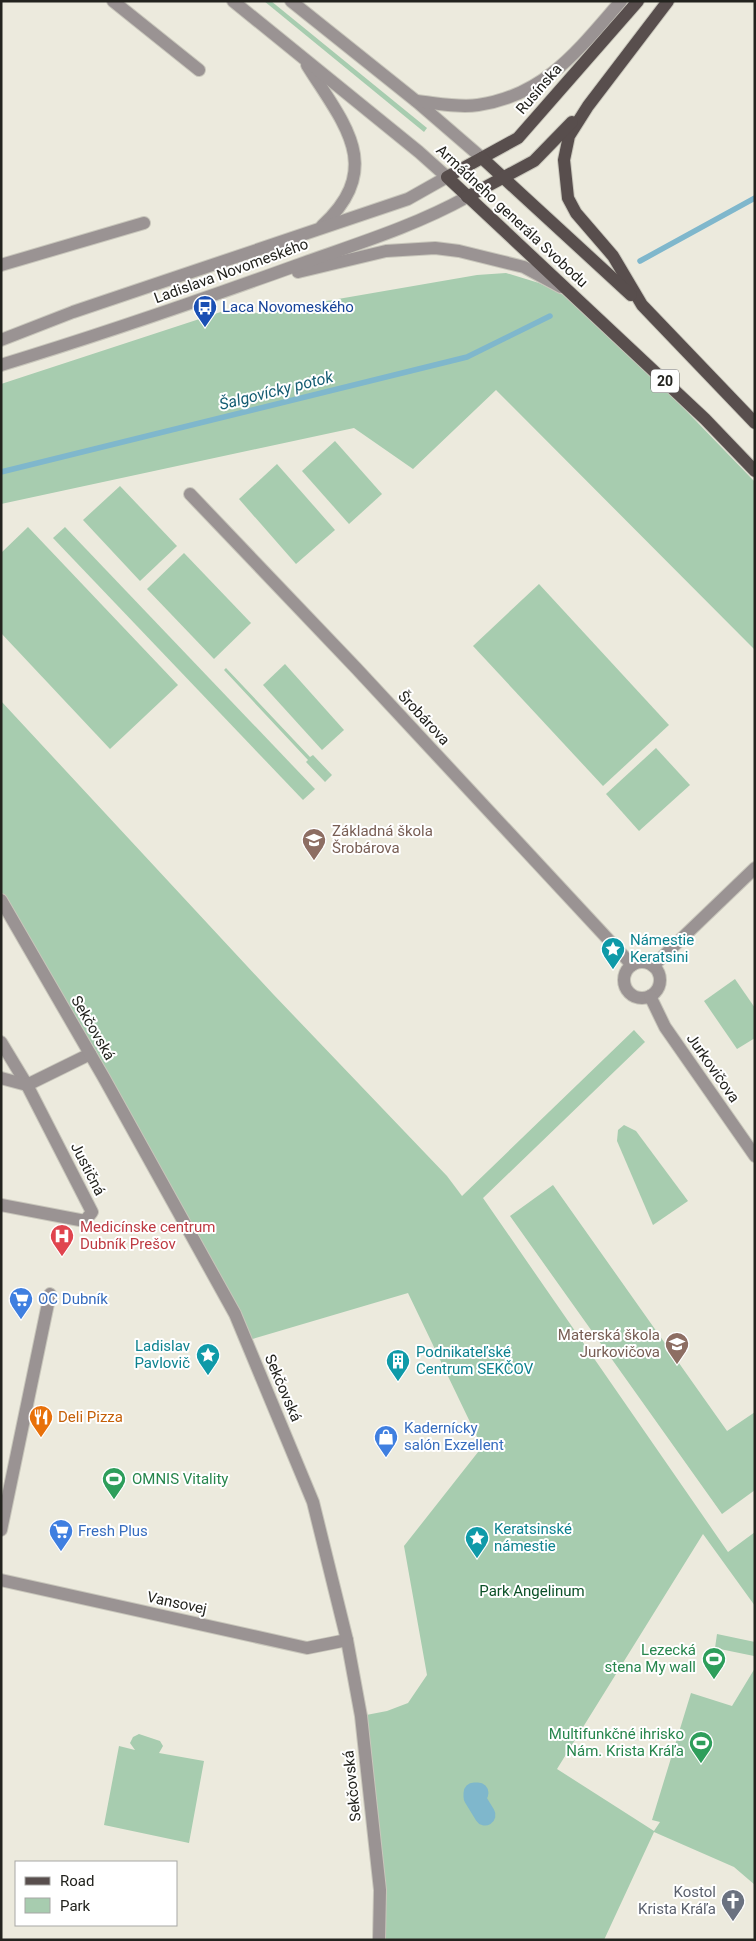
<svg xmlns="http://www.w3.org/2000/svg" width="756" height="1941" viewBox="0 0 756 1941" font-family="Roboto,sans-serif">
	<style>
		.green { fill: #a7ccaf }
		.lines { fill: none; stroke-linecap: round; stroke-linejoin: round }
		.stream { stroke: #7fb7cc; stroke-width: 5.5 }
		.canal { stroke: #7fb7cc; stroke-width: 21 }
		.minor-casing { stroke: #c8c6bb; stroke-width: 14 }
		.tertiary-casing { stroke: #c8c6bb; stroke-width: 14 }
		.primary-casing { stroke: #c8c6bb; stroke-width: 14 }
		.minor { stroke: #9a9393; stroke-width: 12 }
		.tertiary { stroke: #9a9393; stroke-width: 12 }
		.primary { stroke: #584e4d; stroke-width: 12 }
		.labels { text-anchor: middle; stroke-width: 4; stroke-linejoin: round; paint-order: stroke }
		.shield { fill: #fff; stroke: #656562; stroke-width: 1 }
		.shield-label { font-size: 14px; font-weight: bold; fill: #23231e }
		.street-label { font-size: 15px; fill: #23231e; stroke: #fff }
		.transit-label { font-size: 15px; fill: #164399; stroke: #fff; text-anchor: start }
		.education-label { font-size: 15px; fill: #785e54; stroke: #fff; text-anchor: start }
		.culture-label { font-size: 15px; fill: #0d838f; stroke: #fff; text-anchor: start }
		.health-label { font-size: 15px; fill: #be3a42; stroke: #fff; text-anchor: start }
		.shop-label { font-size: 15px; fill: #366cbe; stroke: #fff; text-anchor: start }
		.food-label { font-size: 15px; fill: #c56008; stroke: #fff; text-anchor: start }
		.leisure-label { font-size: 15px; fill: #27864d; stroke: #fff; text-anchor: end }
		.park-label { font-size: 15px; fill: #0b5027; stroke: #fff }
		.worship-label { font-size: 15px; fill: #5b616d; stroke: #fff; text-anchor: end }
		.water-label { font-size: 16px; font-style: italic; fill: #155d73; stroke: #fff }
	</style>
	<rect width="100%" height="100%" fill="#eceadd"/>
	<g class="green">
		<path d="M 264,1 L 271,1 L 427,128 L 424,132 Z"/>
		<path d="M 506,273 L 539,283 L 584,305 L 755,482 L 755,650 L 496,390 L 413,469 L 354,428 L 1,504 L 1,384 L 233,308 L 257,313 L 477,275 Z"/>
		<path d="M 335,441 L 382,494 L 349,524 L 302,471 Z"/>
		<path d="M 277,464 L 335,530 L 296,564 L 239,499 Z"/>
		<path d="M 120,486 L 177,546 L 140,581 L 83,520 Z"/>
		<path d="M 28,527 L 178,685 L 110,749 L 1,633 L 1,553 Z"/>
		<path d="M 65,527 L 315,789 L 303,800 L 53,538 Z"/>
		<path d="M 184,553 L 251,623 L 214,659 L 147,589 Z"/>
		<path d="M 539,584 L 669,725 L 603,786 L 473,646 Z"/>
		<path d="M 285,664 L 344,730 L 322,750 L 263,685 Z"/>
		<path d="M 226,668 L 310,757 L 313,755 L 332,775 L 325,782 L 306,762 L 308,760 L 224,670 Z"/>
		<path d="M 1,701 L 273,994 L 447,1176 L 462,1196 L 634,1030 L 645,1042 L 483,1198 L 728,1552 L 755,1532 L 755,1606 L 703,1534 L 557,1769 L 654,1831 L 660,1822 L 652,1820 L 691,1693 L 732,1706 L 755,1668 L 755,1885 L 734,1867 L 654,1832 L 604,1940 L 386,1940 L 386,1893 L 361,1716 L 387,1711 L 408,1703 L 427,1675 L 404,1546 L 482,1447 L 408,1293 L 249,1340 L 1,907 Z"/>
		<path d="M 656,748 L 690,785 L 639,831 L 606,794 Z"/>
		<path d="M 735,979 L 755,1008 L 755,1038 L 737,1049 L 704,1001 Z"/>
		<path d="M 624,1125 L 636,1131 L 688,1201 L 653,1225 L 617,1141 L 618,1130 Z"/>
		<path d="M 553,1185 L 727,1431 L 755,1412 L 755,1490 L 722,1514 L 510,1216 Z"/>
		<path d="M 717,1634 L 755,1642 L 754,1656 L 715,1648 Z"/>
		<path d="M 139,1734 L 160,1741 L 163,1746 L 159,1753 L 204,1761 L 189,1843 L 104,1825 L 119,1746 L 135,1750 L 130,1743 L 133,1737 Z"/>
	</g>
	<g class="lines">
		<g class="stream">
			<path d="M 640,261 L 755,198"/>
			<path d="M 1,472 L 467,357 L 550,316"/>
		</g>
		<path class="canal" d="M 478,1793 L 474,1793 L 474,1797 L 485,1815"/>
		<g class="minor-casing">
			<g id="minor">
				<path d="M 113,1 L 199,70"/>
				<path d="M 1,265 L 144,223"/>
				<path d="M 190,494 L 356,668 L 632,965"/>
				<circle cx="642" cy="980" r="18"/>
				<path d="M 653,966 L 755,868"/>
				<path d="M 650,996 L 665,1027 L 755,1156"/>
				<path d="M 1,1042 L 27,1085 L 92,1212 L 85,1221 L 1,1205"/>
				<path d="M 1,1078 L 27,1085 L 90,1054"/>
				<path d="M 1,1530 L 50,1294"/>
				<path d="M 1,1580 L 307,1648 L 347,1640"/>
			</g>
		</g>
		<g class="tertiary-casing">
			<g id="tertiary">
				<path d="M 291,1 L 416,101 L 482,158"/>
				<path d="M 307,65 C 343,123 386,167 322,226"/>
				<path d="M 416,101 C 436,103 459,108 478,105 C 546,95 579,49 621,1"/>
				<path d="M 298,272 L 386,251 L 435,248 L 459,251 L 524,267 L 561,287"/>
				<path d="M 1,340 L 73,312 L 408,199 L 447,177 L 419,152 L 233,1"/>
				<path d="M 1,365 C 100,335 198,301 295,266 C 353,245 413,227 467,197"/>
				<path d="M 1,900 L 104,1078 L 235,1314 L 313,1502 L 347,1640 L 361,1716 L 380,1890 L 379,1940"/>
			</g>
		</g>
		<g class="primary-casing">
			<g id="primary">
				<path d="M 638,1 L 518,138 L 447,177 L 705,419 L 755,471"/>
				<path d="M 668,1 L 588,106 L 569,136 L 564,160 L 568,198 L 576,213 L 613,256 L 642,305 L 755,423"/>
				<path d="M 482,158 L 631,295"/>
				<path d="M 467,197 L 534,161 L 572,122"/>
			</g>
		</g>
		<use href="#minor" class="minor"/>
		<use href="#tertiary" class="tertiary"/>
		<use href="#primary" class="primary"/>
	</g>
	<defs>
		<g id="bus-pin" transform="scale(1.25)"><path d="M0 17L-7.5 6A9.5 9.5 0 1 1 7.5 6Z" fill="#1a4fb4" stroke="#fff"/><path d="M-5-6H5V4H4V6H2V4H-2V6H-4V4H-5ZM-3.5-4V0h7V-4ZM-3.5 1.2v1.5H-2V1.2ZM2 1.2v1.5H3.5V1.2Z" fill="#fff"/></g>
		<g id="school-pin" transform="scale(1.25)"><path d="M0 17L-7.5 6A9.5 9.5 0 1 1 7.5 6Z" fill="#8d6e63" stroke="#fff"/><path d="M0-5L7-2L0 1L-7-2ZM-4 1L0 2.5L4 1V4Q0 6-4 4Z" fill="#fff"/></g>
		<g id="sight-pin" transform="scale(1.25)"><path d="M0 17L-7.5 6A9.5 9.5 0 1 1 7.5 6Z" fill="#0f9aa8" stroke="#fff"/><path d="M0-6L1.8-2.2L6-1.7L2.9 1.2L3.7 5.4L0 3.3L-3.7 5.4L-2.9 1.2L-6-1.7L-1.8-2.2Z" fill="#fff"/></g>
		<g id="hospital-pin" transform="scale(1.25)"><path d="M0 17L-7.5 6A9.5 9.5 0 1 1 7.5 6Z" fill="#e0444e" stroke="#fff"/><path d="M-5-5h3v3.5h4V-5h3V5h-3V1.5h-4V5h-3Z" fill="#fff"/></g>
		<g id="supermarket-pin" transform="scale(1.25)"><path d="M0 17L-7.5 6A9.5 9.5 0 1 1 7.5 6Z" fill="#3f7fe0" stroke="#fff"/><path d="M-6-5.5h2.5l.6 2H6L4.5 2H-2.5L-4.4-4H-6ZM-1.5 3.2a1.3 1.3 0 1 0 .1 0ZM3 3.2a1.3 1.3 0 1 0 .1 0Z" fill="#fff"/></g>
		<g id="building-pin" transform="scale(1.25)"><path d="M0 17L-7.5 6A9.5 9.5 0 1 1 7.5 6Z" fill="#0f9aa8" stroke="#fff"/><path d="M-4-6H4V6H1V3H-1V6H-4ZM-2.5-4.3h1.7v1.8h-1.7ZM.8-4.3h1.7v1.8H.8ZM-2.5-1h1.7V.8h-1.7ZM.8-1h1.7V.8H.8Z" fill="#fff"/></g>
		<g id="restaurant-pin" transform="scale(1.25)"><path d="M0 17L-7.5 6A9.5 9.5 0 1 1 7.5 6Z" fill="#e8710a" stroke="#fff"/><path d="M-5-6h1v4h1v-4h1v4h1v-4h1v5L-1.5 .5V6h-2V.5L-5-1ZM5-6V6H3V1.5H1.5Q1.5-4 5-6Z" fill="#fff"/></g>
		<g id="shop-pin" transform="scale(1.25)"><path d="M0 17L-7.5 6A9.5 9.5 0 1 1 7.5 6Z" fill="#3f7fe0" stroke="#fff"/><path d="M-5-2.5h2.3a2.7 3.5 0 0 1 5.4 0H5L5.5 6h-11ZM-1.5-2.5h3a1.5 2.3 0 0 0-3 0Z" fill="#fff"/></g>
		<g id="stadium-pin" transform="scale(1.25)"><path d="M0 17L-7.5 6A9.5 9.5 0 1 1 7.5 6Z" fill="#2e9e5b" stroke="#fff"/><path d="M0-5a6.5 5 0 1 0 0 10a6.5 5 0 1 0 0-10ZM-3.5-1.8h7v3.6h-7Z" fill="#fff"/></g>
		<g id="church-pin" transform="scale(1.25)"><path d="M0 17L-7.5 6A9.5 9.5 0 1 1 7.5 6Z" fill="#6b7280" stroke="#fff"/><path d="M-1.2-6h2.4v3.5h3.3v2.4h-3.3V6h-2.4V-.1h-3.3v-2.4h3.3Z" fill="#fff"/></g>
	</defs>
	<g fill-rule="evenodd">
		<use href="#bus-pin" x="205" y="307"/>
		<use href="#school-pin" x="314" y="840"/>
		<use href="#sight-pin" x="613" y="949"/>
		<use href="#hospital-pin" x="62" y="1236"/>
		<use href="#supermarket-pin" x="21" y="1299"/>
		<use href="#school-pin" x="677" y="1344"/>
		<use href="#sight-pin" x="208" y="1355"/>
		<use href="#building-pin" x="398" y="1361"/>
		<use href="#restaurant-pin" x="41" y="1417"/>
		<use href="#shop-pin" x="386" y="1437"/>
		<use href="#stadium-pin" x="114" y="1479"/>
		<use href="#supermarket-pin" x="61" y="1531"/>
		<use href="#sight-pin" x="477" y="1538"/>
		<use href="#stadium-pin" x="714" y="1659"/>
		<use href="#stadium-pin" x="701" y="1743"/>
		<use href="#church-pin" x="733" y="1901"/>
	</g>
	<g class="labels">
		<rect class="shield" x="651" y="369.5" width="28" height="23" rx="4"/>
		<g class="shield-label">
			<text x="665" y="386">20</text>
		</g>
		<g class="street-label">
			<text transform="translate(539 89) rotate(-49)" y="5">Rusínska</text>
			<text transform="translate(512 216) rotate(43)" y="5">Armádneho generála Svobodu</text>
			<text transform="translate(231 271) rotate(-20)" y="5">Ladislava Novomeského</text>
			<text transform="translate(424 718) rotate(47)" y="5">Šrobárova</text>
			<text transform="translate(93 1028) rotate(60)" y="5">Sekčovská</text>
			<text transform="translate(713 1068) rotate(55)" y="5">Jurkovičova</text>
			<text transform="translate(88 1169) rotate(63)" y="5">Justičná</text>
			<text transform="translate(283 1388) rotate(67)" y="5">Sekčovská</text>
			<text transform="translate(177 1603) rotate(12)" y="5">Vansovej</text>
			<text transform="translate(352 1786) rotate(-96)" y="5">Sekčovská</text>
		</g>
		<g class="transit-label">
			<text x="222" y="312">Laca Novomeského</text>
		</g>
		<g class="education-label">
			<text x="332" y="836">Základná škola<tspan x="332" dy="17">Šrobárova</tspan></text>
			<text x="660" y="1340" text-anchor="end">Materská škola<tspan x="660" dy="17">Jurkovičova</tspan></text>
		</g>
		<g class="culture-label">
			<text x="630" y="945">Námestie<tspan x="630" dy="17">Keratsini</tspan></text>
			<text x="190" y="1351" text-anchor="end">Ladislav<tspan x="190" dy="17">Pavlovič</tspan></text>
			<text x="416" y="1357">Podnikateľské<tspan x="416" dy="17">Centrum SEKČOV</tspan></text>
			<text x="494" y="1534">Keratsinské<tspan x="494" dy="17">námestie</tspan></text>
		</g>
		<g class="health-label">
			<text x="80" y="1232">Medicínske centrum<tspan x="80" dy="17">Dubník Prešov</tspan></text>
		</g>
		<g class="shop-label">
			<text x="38" y="1304">OC Dubník</text>
			<text x="404" y="1433">Kadernícky<tspan x="404" dy="17">salón Exzellent</tspan></text>
			<text x="78" y="1536">Fresh Plus</text>
		</g>
		<g class="food-label">
			<text x="58" y="1422">Deli Pizza</text>
		</g>
		<g class="leisure-label">
			<text x="132" y="1484" text-anchor="start">OMNIS Vitality</text>
			<text x="696" y="1655">Lezecká<tspan x="696" dy="17">stena My wall</tspan></text>
			<text x="684" y="1739">Multifunkčné ihrisko<tspan x="684" dy="17">Nám. Krista Kráľa</tspan></text>
		</g>
		<g class="park-label">
			<text x="532" y="1596">Park Angelinum</text>
		</g>
		<g class="worship-label">
			<text x="716" y="1897">Kostol<tspan x="716" dy="17">Krista Kráľa</tspan></text>
		</g>
		<g class="water-label">
			<text transform="translate(276 390) rotate(-14)" y="6">Šalgovícky potok</text>
		</g>
	</g>
	<rect width="756" height="1941" fill="none" stroke="#23231e" stroke-width="5"/>
	<rect x="15" y="1861" width="162" height="65" fill="#ffffff" stroke="#a7a7a5"/>
	<rect x="25" y="1877" width="25" height="8" fill="#584e4d" stroke="#a7a7a5"/>
	<text x="60" y="1886" font-size="15" fill="#23231e">Road</text>
	<rect x="25" y="1898" width="25" height="15" fill="#a7ccaf" stroke="#a7a7a5"/>
	<text x="60" y="1911" font-size="15" fill="#23231e">Park</text>
</svg>
